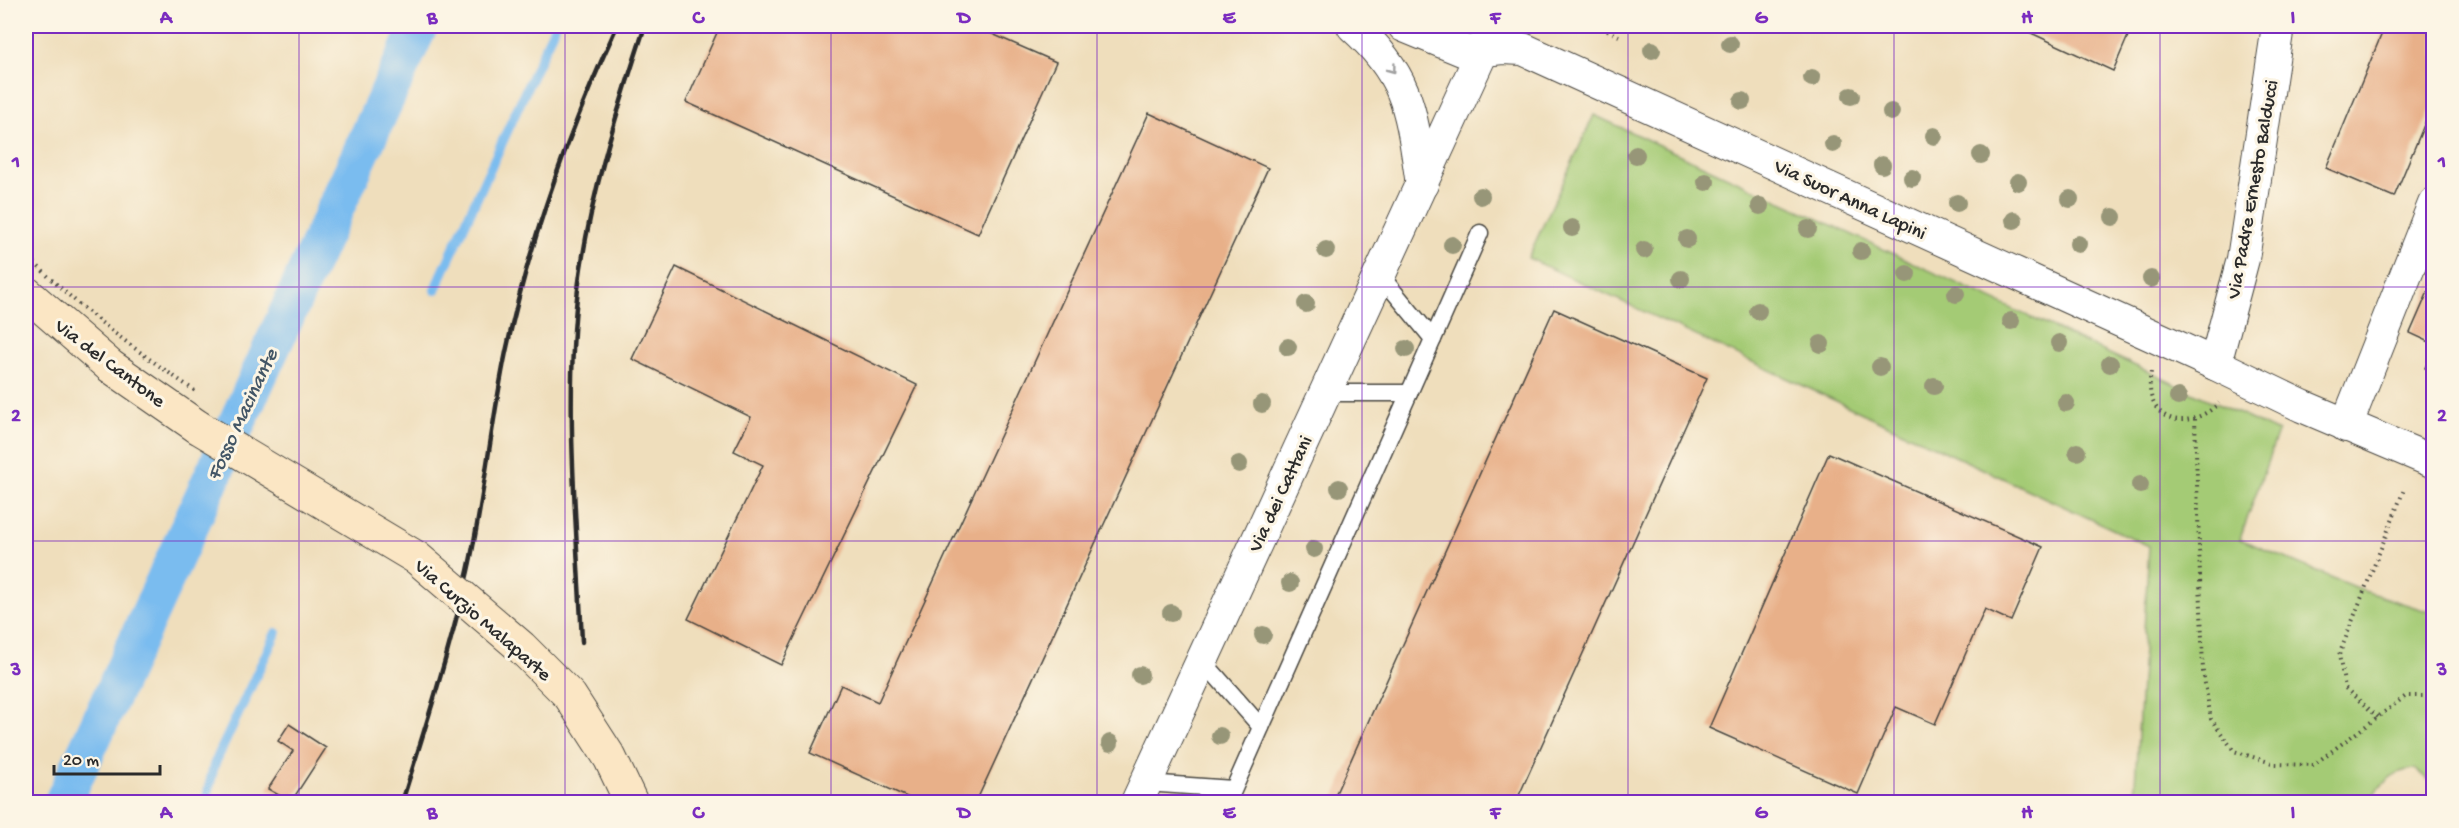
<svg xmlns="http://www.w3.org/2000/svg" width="2459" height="828" viewBox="0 0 2459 828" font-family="'Gochi Hand',sans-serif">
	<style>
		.green { fill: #a4cb75; stroke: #687b50; stroke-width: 1.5 }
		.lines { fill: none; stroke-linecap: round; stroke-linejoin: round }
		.stream { stroke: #7abcef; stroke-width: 10 }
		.canal { stroke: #7abcef; stroke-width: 38 }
		.building { fill: #e8b089 }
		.lane-casing { stroke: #484641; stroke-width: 19 }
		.street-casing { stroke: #484641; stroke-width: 34 }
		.secondary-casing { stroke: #484641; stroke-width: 35 }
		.path { stroke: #484641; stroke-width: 4; stroke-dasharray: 1.5 4.5; stroke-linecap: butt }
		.lane { stroke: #fff; stroke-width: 16 }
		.street { stroke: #fff; stroke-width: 32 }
		.secondary { stroke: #fbe6c4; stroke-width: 33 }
		.rail { stroke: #2b2b2b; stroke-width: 4.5 }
		.secondary-bridge-casing { stroke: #484641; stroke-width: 35; stroke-linecap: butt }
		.path-bridge { stroke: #484641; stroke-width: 4; stroke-dasharray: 1.5 4.5; stroke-linecap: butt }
		.secondary-bridge { stroke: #fbe6c4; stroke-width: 33 }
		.tree { fill: #979678 }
		.oneway { stroke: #a0a0a0 }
		.grid { fill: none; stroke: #7b2cbf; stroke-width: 1.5; stroke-opacity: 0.55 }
		.labels { text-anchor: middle; stroke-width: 6; stroke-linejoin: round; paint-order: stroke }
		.street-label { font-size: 20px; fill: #2b2b2b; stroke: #fcf5e5 }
		.water-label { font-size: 21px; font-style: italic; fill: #435666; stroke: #fcf5e5 }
		.neatline { fill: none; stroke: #7b2cbf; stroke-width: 2 }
		.grid-label { font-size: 20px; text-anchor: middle; font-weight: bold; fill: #7b2cbf }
	</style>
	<rect width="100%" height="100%" fill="#fcf5e5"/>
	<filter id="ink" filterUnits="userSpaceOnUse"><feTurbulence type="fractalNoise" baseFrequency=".0167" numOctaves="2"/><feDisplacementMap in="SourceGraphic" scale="12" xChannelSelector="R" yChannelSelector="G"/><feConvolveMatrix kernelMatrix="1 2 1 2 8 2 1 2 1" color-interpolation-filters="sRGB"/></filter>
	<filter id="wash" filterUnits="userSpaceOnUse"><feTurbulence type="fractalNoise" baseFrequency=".008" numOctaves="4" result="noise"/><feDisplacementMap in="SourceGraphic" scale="24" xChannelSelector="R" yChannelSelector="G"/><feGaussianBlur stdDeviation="1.35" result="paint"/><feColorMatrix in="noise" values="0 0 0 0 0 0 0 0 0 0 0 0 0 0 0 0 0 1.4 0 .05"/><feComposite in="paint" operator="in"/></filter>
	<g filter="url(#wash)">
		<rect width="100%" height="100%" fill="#efdebc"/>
		<path class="green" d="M 1594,115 L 2278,432 L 2240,539 L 2364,591 L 2433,613 L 2433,784 L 2415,769 C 2391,770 2381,786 2367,802 L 2134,802 L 2149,546 L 1528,258 Z"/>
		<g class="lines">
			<g class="stream">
				<path d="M 435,290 L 555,26"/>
				<path d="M 206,802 L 214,765 L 276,633"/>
			</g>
			<path class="canal" d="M 63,802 L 419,26"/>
		</g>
		<g id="blocks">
			<g class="building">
				<path d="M 720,26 L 974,26 L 1056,62 L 978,234 L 686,102 Z"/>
				<path d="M 2016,26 L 2105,26 L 2128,36 L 2113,71 Z"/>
				<path d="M 2385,26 L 2434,26 L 2434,101 L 2394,197 L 2326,168 Z"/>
				<path d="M 1149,113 L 1268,168 L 976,802 L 918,802 L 810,753 L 841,685 L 878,702 Z"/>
				<path d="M 676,267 L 917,385 L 781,665 L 688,619 L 763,465 L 734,451 L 751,417 L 632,359 Z"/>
				<path d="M 2434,278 L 2434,344 L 2410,333 Z"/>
				<path d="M 1554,309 L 1707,378 L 1516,802 L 1332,802 Z"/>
				<path d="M 2434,349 L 2434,372 L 2425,368 Z"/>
				<path d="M 1829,453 L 2043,547 L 2011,621 L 1985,609 L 1935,724 L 1896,707 L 1858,794 L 1709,728 Z"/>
				<path d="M 289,724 L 326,748 L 291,802 L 268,789 L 293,751 L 278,741 Z"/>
			</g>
		</g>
	</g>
	<g filter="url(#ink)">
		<use href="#blocks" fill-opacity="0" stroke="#484641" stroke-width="1.5"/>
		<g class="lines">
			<g class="lane-casing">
				<g id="lane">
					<path d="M 1380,275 L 1433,339"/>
					<path d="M 1325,393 L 1409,393"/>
					<path d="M 1202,660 L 1261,727"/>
					<path d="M 1146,783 L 1233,789"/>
					<path d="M 1228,802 L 1480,233"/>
				</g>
			</g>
			<g class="street-casing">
				<g id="street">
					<path d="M 1353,26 C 1410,77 1411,112 1422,184"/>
					<path d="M 1404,26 L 1467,52 L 1502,48 L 1523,49 L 2215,364 L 2302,406 L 2434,462"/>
					<path d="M 2215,364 L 2243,259 L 2278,26"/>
					<path d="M 2346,426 L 2434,204"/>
					<path d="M 1137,802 L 1494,26"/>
				</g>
			</g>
			<g class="secondary-casing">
				<path id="secondary" d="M 26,293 L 110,366 L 198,427"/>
			</g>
			<g class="path">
				<path d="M 1596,26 L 1619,36"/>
				<path d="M 2151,372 C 2142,422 2187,434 2219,403"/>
				<path d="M 2195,419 L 2203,672 L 2211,719 L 2234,751 L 2275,764 L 2313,765 L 2406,696 L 2424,696 L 2434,702"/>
				<path d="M 2378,717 L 2345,688 L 2339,655 L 2405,487"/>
			</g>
			<use href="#lane" class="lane"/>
			<use href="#street" class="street"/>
			<use href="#secondary" class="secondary"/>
			<g class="rail">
				<path d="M 582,642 C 577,527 564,402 578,289 C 589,199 617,111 645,26"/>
				<path d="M 402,802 C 426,726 450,649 468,571 C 484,499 491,424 506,352 C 530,239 569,130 617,26"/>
			</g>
			<g class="secondary-bridge-casing">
				<path id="secondary-bridge" d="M 198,427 L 417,558 L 521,647 L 570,696 L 610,758 L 631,802"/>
			</g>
			<path class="path-bridge" d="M 26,254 C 77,308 137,351 198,393"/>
			<use href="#secondary-bridge" class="secondary-bridge"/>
		</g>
		<g class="tree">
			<circle cx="1730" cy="44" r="9"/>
			<circle cx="1652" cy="50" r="9"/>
			<circle cx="1812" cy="78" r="9"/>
			<circle cx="1851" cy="96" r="9"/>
			<circle cx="1742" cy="101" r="9"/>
			<circle cx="1891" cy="112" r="9"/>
			<circle cx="1934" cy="136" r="9"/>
			<circle cx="1833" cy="144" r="9"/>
			<circle cx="1636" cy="155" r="9"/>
			<circle cx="1981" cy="155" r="9"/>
			<circle cx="1882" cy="165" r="9"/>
			<circle cx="1912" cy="178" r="9"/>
			<circle cx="1706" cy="182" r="9"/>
			<circle cx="2018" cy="182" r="9"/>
			<circle cx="1481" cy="196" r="9"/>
			<circle cx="2070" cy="199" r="9"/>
			<circle cx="1957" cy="203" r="9"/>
			<circle cx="1760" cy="206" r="9"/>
			<circle cx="2113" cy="217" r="9"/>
			<circle cx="2014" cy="220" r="9"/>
			<circle cx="1572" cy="228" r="9"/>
			<circle cx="1808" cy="229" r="9"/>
			<circle cx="1687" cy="239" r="9"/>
			<circle cx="2078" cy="244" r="9"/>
			<circle cx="1452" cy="245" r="9"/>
			<circle cx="1326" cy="250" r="9"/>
			<circle cx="1644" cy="250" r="9"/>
			<circle cx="1861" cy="251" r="9"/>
			<circle cx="1907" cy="274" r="9"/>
			<circle cx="1681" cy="279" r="9"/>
			<circle cx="2151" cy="279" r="9"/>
			<circle cx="1956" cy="294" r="9"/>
			<circle cx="1306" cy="304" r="9"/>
			<circle cx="1758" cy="311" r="9"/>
			<circle cx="2011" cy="321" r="9"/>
			<circle cx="2059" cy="343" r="9"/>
			<circle cx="1821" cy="344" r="9"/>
			<circle cx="1288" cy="347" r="9"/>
			<circle cx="1406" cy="349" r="9"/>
			<circle cx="2110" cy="364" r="9"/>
			<circle cx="1880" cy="367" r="9"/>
			<circle cx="1934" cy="386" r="9"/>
			<circle cx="2178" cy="397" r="9"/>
			<circle cx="2066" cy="403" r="9"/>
			<circle cx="1262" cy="404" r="9"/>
			<circle cx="2077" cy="452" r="9"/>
			<circle cx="1239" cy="464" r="9"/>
			<circle cx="2140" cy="485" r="9"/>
			<circle cx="1339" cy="488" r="9"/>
			<circle cx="1314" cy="549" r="9"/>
			<circle cx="1290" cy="583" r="9"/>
			<circle cx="1171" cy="613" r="9"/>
			<circle cx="1263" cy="635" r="9"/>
			<circle cx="1140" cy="675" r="9"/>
			<circle cx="1220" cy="736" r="9"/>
			<circle cx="1110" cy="743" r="9"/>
		</g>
		<defs><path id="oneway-chevron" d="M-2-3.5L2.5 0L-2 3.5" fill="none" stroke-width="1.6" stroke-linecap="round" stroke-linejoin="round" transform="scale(1.5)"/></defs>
		<use class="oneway" href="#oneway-chevron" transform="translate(1392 69) rotate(53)"/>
	</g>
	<path class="grid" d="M 299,26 L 299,802M 565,26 L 565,802M 831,26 L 831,802M 1097,26 L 1097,802M 1362,26 L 1362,802M 1628,26 L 1628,802M 1894,26 L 1894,802M 2160,26 L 2160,802M 26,287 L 2434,287M 26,541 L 2434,541"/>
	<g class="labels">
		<g class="street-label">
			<text transform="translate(2251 189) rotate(-80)" y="7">Via Padre Ernesto Balducci</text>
			<text transform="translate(1851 198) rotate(25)" y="7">Via Suor Anna Lapini</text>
			<text transform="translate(111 362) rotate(37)" y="7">Via del Cantone</text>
			<text transform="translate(1279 493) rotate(-65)" y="7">Via dei Cattani</text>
			<text transform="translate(484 619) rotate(41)" y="7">Via Curzio Malaparte</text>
		</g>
		<g class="water-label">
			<text transform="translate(241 414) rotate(-65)" y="7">Fosso Macinante</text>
		</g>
	</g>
	<rect width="2459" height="828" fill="none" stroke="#fcf5e5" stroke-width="66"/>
	<path d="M54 765v9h106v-9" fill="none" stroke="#2b2b2b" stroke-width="3"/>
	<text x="63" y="765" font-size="18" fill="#2b2b2b" stroke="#fcf5e5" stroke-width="4.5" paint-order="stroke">20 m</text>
	<rect x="33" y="33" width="2393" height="762" class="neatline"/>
	<g class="grid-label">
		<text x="166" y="23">A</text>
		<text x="432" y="23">B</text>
		<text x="698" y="23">C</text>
		<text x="964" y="23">D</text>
		<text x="1229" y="23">E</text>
		<text x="1495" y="23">F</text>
		<text x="1761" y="23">G</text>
		<text x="2027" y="23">H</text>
		<text x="2293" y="23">I</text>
		<text x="16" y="167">1</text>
		<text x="2442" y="167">1</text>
		<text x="16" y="421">2</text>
		<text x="2442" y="421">2</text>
		<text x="16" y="675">3</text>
		<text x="2442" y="675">3</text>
		<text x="166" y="818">A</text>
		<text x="432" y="818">B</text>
		<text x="698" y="818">C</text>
		<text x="964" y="818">D</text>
		<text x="1229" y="818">E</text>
		<text x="1495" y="818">F</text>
		<text x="1761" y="818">G</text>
		<text x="2027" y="818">H</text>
		<text x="2293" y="818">I</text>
	</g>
</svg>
